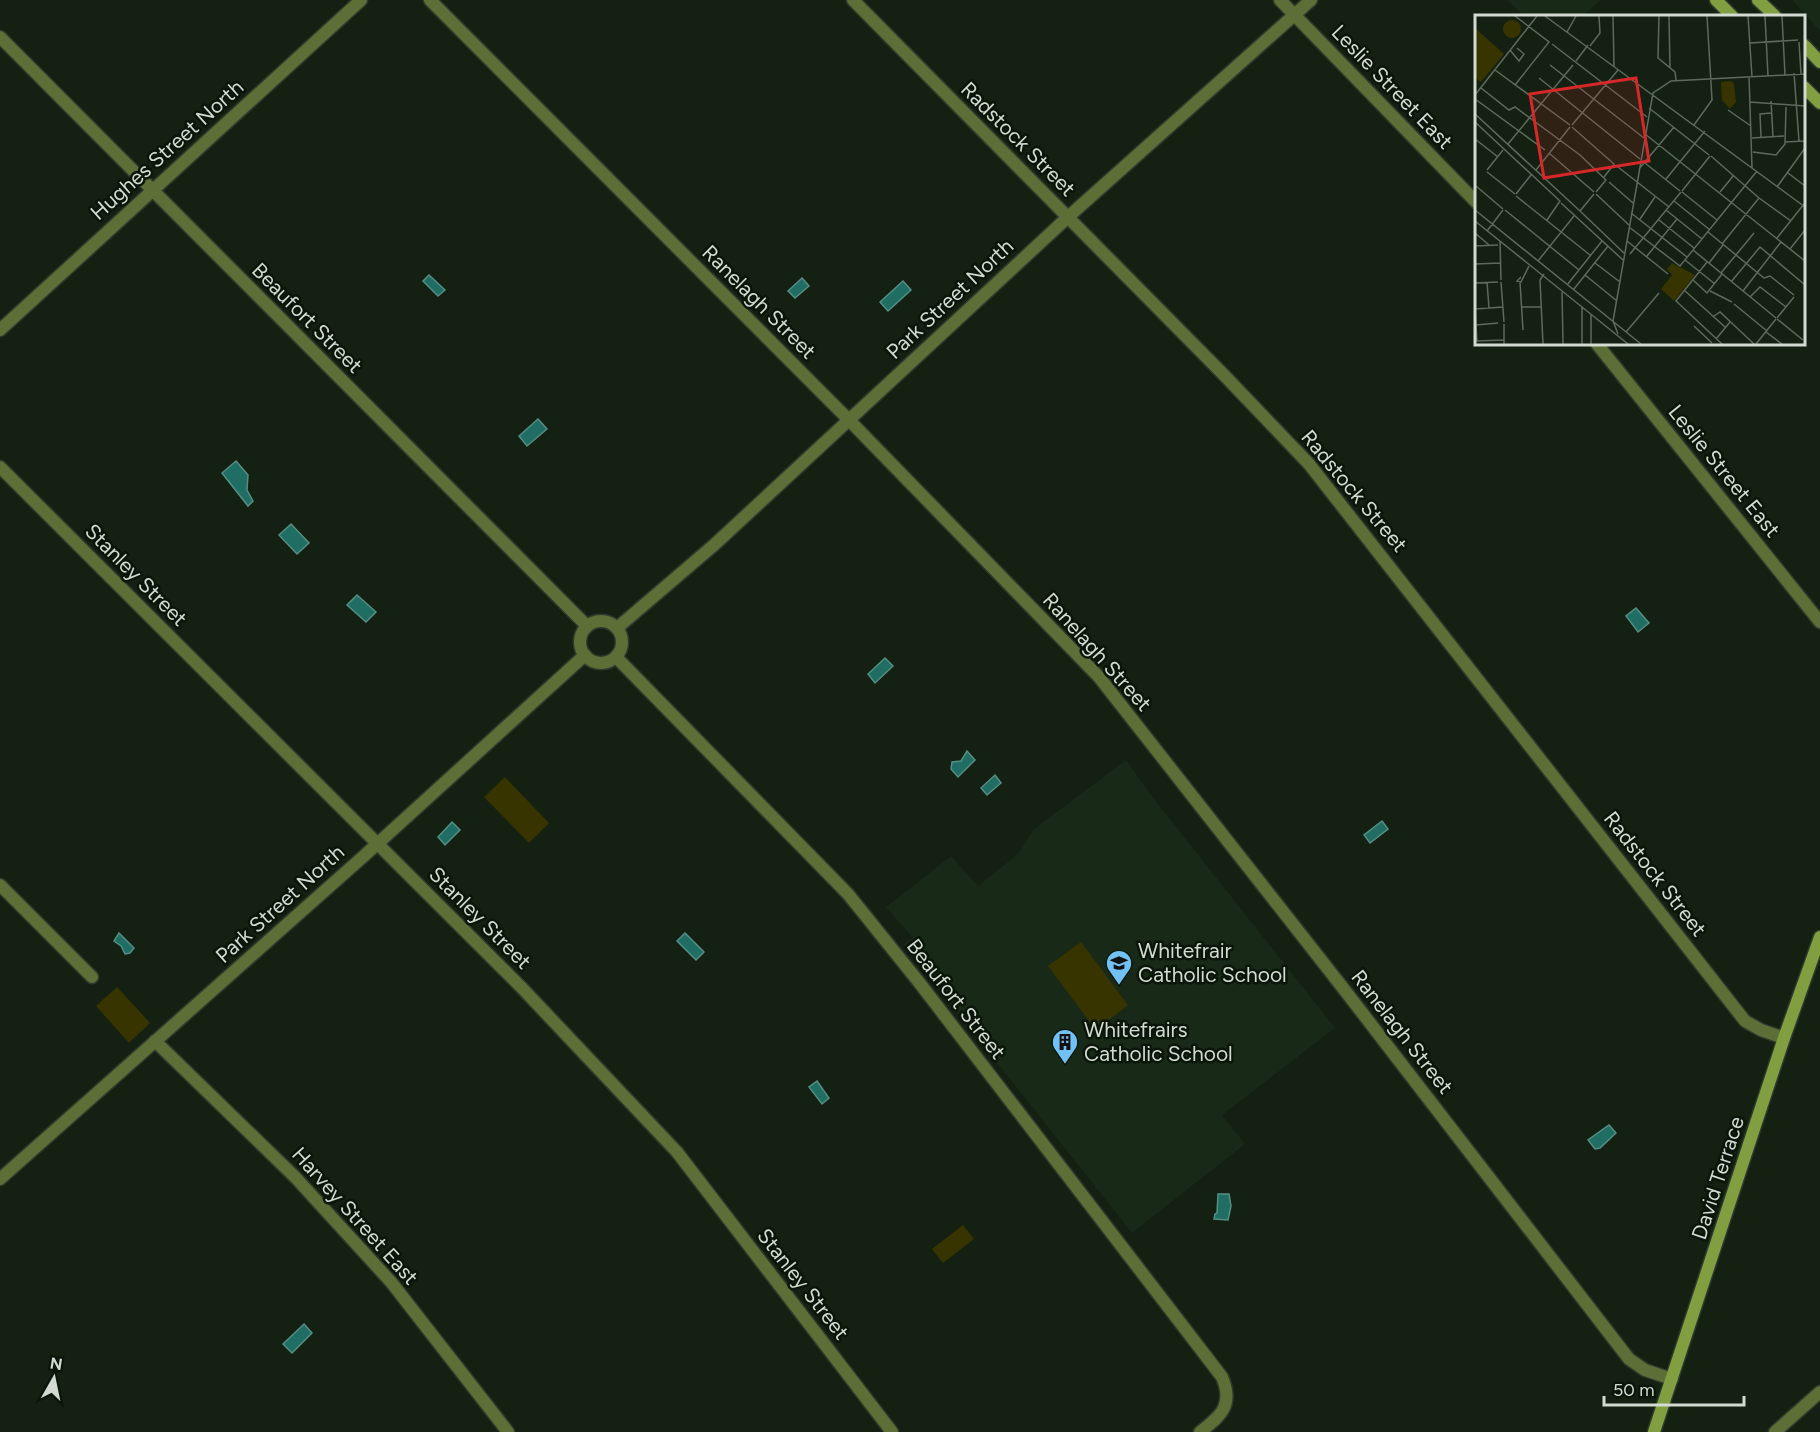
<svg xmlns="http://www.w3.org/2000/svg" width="1820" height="1432" viewBox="0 0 1820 1432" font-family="Figtree,sans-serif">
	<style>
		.built { fill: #182a17 }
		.green { fill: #383400 }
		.water { fill: #1f6d63; stroke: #558e84; stroke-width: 1.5 }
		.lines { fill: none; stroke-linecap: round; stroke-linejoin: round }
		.minor-casing { stroke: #2e3a2d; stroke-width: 15 }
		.secondary-casing { stroke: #2e3a2d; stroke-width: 15 }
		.minor { stroke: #5c6f36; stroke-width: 12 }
		.secondary { stroke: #819f40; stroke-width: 12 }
		.labels { text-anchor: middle; stroke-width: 5; stroke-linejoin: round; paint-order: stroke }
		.street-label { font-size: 21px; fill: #d2dad1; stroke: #0a1609 }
		.poi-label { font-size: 21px; fill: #d2dad1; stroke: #0a1609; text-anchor: start }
		.inset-road { fill: none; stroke: #5f6a5e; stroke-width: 1.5 }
		.view { fill: #d62828; fill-opacity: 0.15; stroke: #d62828; stroke-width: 3 }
		.inset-edge { fill: none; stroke: #d2dad1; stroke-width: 3 }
	</style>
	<rect width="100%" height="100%" fill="#132012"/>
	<g class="built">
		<path d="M 1507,0 L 1601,0 L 1583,16 L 1524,16 Z"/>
		<path d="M 1792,0 L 1820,0 L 1820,31 Z"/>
		<path d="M 1126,760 L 1151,795 L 1335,1028 L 1222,1115 L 1245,1144 L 1132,1233 L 903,944 L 913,938 L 886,907 L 951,856 L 978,886 L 1018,854 L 1034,829 Z"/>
	</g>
	<g class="green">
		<path d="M 505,777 L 549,823 L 529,843 L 484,797 Z"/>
		<path d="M 1081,942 L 1128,1005 L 1096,1030 L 1048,966 Z"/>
		<path d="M 117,987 L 150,1023 L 129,1043 L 96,1006 Z"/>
		<path d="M 963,1225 L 974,1239 L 943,1263 L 932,1249 Z"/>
	</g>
	<g class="water">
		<path d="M 429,275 L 445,290 L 438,296 L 423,281 Z"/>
		<path d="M 802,278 L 809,286 L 795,298 L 788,291 Z"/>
		<path d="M 903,281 L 911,290 L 888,311 L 880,302 Z"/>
		<path d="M 538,419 L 547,429 L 527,446 L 519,436 Z"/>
		<path d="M 236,461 L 248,475 L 247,490 L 253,501 L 248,506 L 222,473 Z"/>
		<path d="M 291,524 L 309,543 L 297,554 L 279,535 Z"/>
		<path d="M 357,595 L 376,612 L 366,622 L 347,605 Z"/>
		<path d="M 1636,608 L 1649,623 L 1638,632 L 1626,616 Z"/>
		<path d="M 885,658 L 893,666 L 875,683 L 868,674 Z"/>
		<path d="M 967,751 L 975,760 L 958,777 L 951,769 L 952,762 L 961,761 Z"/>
		<path d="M 995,775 L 1001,783 L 987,795 L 981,788 Z"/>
		<path d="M 1382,821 L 1388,829 L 1370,843 L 1364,835 Z"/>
		<path d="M 452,822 L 460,830 L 445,845 L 438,837 Z"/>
		<path d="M 119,933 L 134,948 L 130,953 L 125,954 L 121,946 L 114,941 Z"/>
		<path d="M 685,933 L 704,952 L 696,960 L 677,941 Z"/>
		<path d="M 817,1081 L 829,1098 L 822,1104 L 809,1087 Z"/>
		<path d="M 1609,1125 L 1616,1133 L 1600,1148 L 1595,1149 L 1588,1140 Z"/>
		<path d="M 1218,1194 L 1229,1194 L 1231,1206 L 1228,1220 L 1214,1219 L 1215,1214 L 1217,1213 Z"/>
		<path d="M 304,1324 L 312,1333 L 292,1353 L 283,1344 Z"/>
	</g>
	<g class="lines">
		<g class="minor-casing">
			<g id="minor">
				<path d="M 430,0 L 848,419 L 1099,677 L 1343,988 L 1629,1359 L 1645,1370 L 1672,1379"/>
				<path d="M 853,0 L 1224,375 L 1309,464 L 1745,1021 L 1761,1030 L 1784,1038"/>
				<path d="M 1280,0 L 1476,202"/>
				<path d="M 0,37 L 587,626"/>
				<path d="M 0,330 L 361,0"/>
				<path d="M 1597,344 L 1820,622"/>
				<path d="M 0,467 L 522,988 L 677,1152 L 892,1432"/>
				<circle cx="601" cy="642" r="21"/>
				<path d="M 617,628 L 714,545 L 1068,217 L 1311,0"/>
				<path d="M 616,657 L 848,894 L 918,981 L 1222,1377 C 1234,1405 1221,1416 1200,1432"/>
				<path d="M 0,885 L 92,977"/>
				<path d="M 155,1041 L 295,1177 L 391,1282 L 508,1432"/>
				<path d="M 0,1179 L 365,855 L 585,655"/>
				<path d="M 1775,1432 L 1820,1392"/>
			</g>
		</g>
		<g class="secondary-casing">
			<g id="secondary">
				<path d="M 1716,0 L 1732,16"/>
				<path d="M 1758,0 L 1775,16"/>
				<path d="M 1804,45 L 1820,62"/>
				<path d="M 1804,87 L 1820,103"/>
				<path d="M 1654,1432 L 1784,1038 L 1820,937"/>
			</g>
		</g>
		<use href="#minor" class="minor"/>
		<use href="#secondary" class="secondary"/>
	</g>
	<defs>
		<g id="school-pin" transform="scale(1.35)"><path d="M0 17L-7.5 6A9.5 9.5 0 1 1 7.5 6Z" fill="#72c1f5" stroke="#0a1609"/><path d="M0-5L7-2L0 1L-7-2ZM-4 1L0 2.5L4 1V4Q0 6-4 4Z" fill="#111"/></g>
		<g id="building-pin" transform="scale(1.35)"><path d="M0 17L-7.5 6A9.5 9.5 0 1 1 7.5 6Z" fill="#72c1f5" stroke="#0a1609"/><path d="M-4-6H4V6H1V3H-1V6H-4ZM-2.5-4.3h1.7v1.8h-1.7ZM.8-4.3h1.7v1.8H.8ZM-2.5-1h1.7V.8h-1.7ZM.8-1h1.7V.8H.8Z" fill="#111"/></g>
	</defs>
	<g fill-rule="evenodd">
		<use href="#school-pin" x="1119" y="963"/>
		<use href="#building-pin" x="1065" y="1042"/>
	</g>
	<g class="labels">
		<g class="street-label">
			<text transform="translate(1392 87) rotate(46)" y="7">Leslie Street East</text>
			<text transform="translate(1018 139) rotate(45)" y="7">Radstock Street</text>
			<text transform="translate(167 150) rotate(-42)" y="7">Hughes Street North</text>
			<text transform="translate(950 299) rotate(-43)" y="7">Park Street North</text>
			<text transform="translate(759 302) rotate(45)" y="7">Ranelagh Street</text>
			<text transform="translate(307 318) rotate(45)" y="7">Beaufort Street</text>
			<text transform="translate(1724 471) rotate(51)" y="7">Leslie Street East</text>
			<text transform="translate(1354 491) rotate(50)" y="7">Radstock Street</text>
			<text transform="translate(136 575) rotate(45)" y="7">Stanley Street</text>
			<text transform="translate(1097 652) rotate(48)" y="7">Ranelagh Street</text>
			<text transform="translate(1655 874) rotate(52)" y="7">Radstock Street</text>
			<text transform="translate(280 904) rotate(-42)" y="7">Park Street North</text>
			<text transform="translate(480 918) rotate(45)" y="7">Stanley Street</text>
			<text transform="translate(956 999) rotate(52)" y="7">Beaufort Street</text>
			<text transform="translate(1402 1032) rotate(52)" y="7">Ranelagh Street</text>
			<text transform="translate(1718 1178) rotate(-72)" y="7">David Terrace</text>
			<text transform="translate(355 1216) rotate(48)" y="7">Harvey Street East</text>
			<text transform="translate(803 1284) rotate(52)" y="7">Stanley Street</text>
		</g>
		<g class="poi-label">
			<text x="1138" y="958">Whitefrair<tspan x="1138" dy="24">Catholic School</tspan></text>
			<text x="1084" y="1037">Whitefrairs<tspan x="1084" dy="24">Catholic School</tspan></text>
		</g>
	</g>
	<g transform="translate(1475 15)">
		<rect width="330" height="330" fill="#132012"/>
		<path d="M28 14a9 9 0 1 1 18 0a9 9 0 1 1-18 0ZM 0,13 L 29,39 L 6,67 L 0,63 ZM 255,66 L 259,68 L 261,87 L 255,94 L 247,85 L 246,67 ZM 197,248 L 220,260 L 199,286 L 186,274 L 197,260 L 192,254 Z" fill="#383400"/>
		<path class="inset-road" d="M 40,1 L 74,27 L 40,70M 70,1 L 330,192M 138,1 L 139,51M 184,1 L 183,43 L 200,57 L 201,65M 194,1 L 195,53M 273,1 L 277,62M 290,1 L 293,61M 307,1 L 310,60M 92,17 L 101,1M 324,27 L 326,59M 275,28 L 323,25M 77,29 L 172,102M 115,31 L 125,18 L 124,1M 35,35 L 44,46 L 49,39 L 42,33M 101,46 L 113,30M 75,50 L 169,123M 20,55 L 95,110M 319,58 L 324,126M 274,61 L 277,153M 64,63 L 165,144M 6,73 L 34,95 L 40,92 L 105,140 L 131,165 L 121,177M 0,80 L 62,1M 0,84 L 70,135M 296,86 L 298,122M 275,87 L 330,91M 174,93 L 234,140M 253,95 L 276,111M 0,99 L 105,196M 0,107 L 85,186 L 72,205M 97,110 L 143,55M 219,110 L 237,85 L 232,1M 97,112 L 139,149 L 129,162M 170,119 L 330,246M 286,122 L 285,99 L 296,98M 277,123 L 309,121M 0,124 L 23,142M 310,127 L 330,126M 33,129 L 98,50M 278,137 L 301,140 L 310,129 L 311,92M 74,138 L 119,177M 236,141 L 284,183M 170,148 L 205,176M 143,152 L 194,192M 164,154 L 199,112M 12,155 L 28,135M 61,155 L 95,112M 12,157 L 40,179M 313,158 L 330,171M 191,164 L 230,116M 134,167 L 158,188M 1,171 L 28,194M 302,172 L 330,133M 207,176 L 235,141M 207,177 L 242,205M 245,177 L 259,160M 41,179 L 56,160M 119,179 L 105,196 L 150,239M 121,179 L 154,210M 41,181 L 115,240M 199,186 L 235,215M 86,188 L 148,245M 0,195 L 166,329M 30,195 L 104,255M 191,195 L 227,224M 156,198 L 212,242M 165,204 L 180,182M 184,205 L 219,233M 0,206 L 153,329M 154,212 L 205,251 L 282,156M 12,216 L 28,195M 233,217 L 289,263 L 295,261 L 319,280M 0,218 L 14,230M 302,223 L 329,189M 25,226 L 26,265M 152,226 L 193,259M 247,229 L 284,183 L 316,206M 0,231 L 23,230M 315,234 L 330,215M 218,235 L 301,303M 155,239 L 206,177M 172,241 L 202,204M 210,245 L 240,269M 63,246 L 99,201M 232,247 L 201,286 L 247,329M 120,248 L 145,267M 234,248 L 248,230M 0,249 L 25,248M 246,258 L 279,218M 110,260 L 142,286M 46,262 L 42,266 L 46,267 L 54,251M 218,265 L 232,278 L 247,259M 12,267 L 14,293M 26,267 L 29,307M 45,267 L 48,315M 256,267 L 285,232 L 330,270M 0,268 L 23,267M 92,270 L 127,226M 99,274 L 133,231M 209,275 L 250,312M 235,276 L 257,287M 268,276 L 306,227M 87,277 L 88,329M 275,282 L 285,272 L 311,292M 259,289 L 292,316M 47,292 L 67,292M 107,292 L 107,329M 0,294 L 28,292M 0,296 L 2,326M 116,300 L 116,329M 239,301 L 245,297 L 279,329M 302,303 L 319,282M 302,304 L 328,325M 29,309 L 29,329M 1,310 L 23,308M 219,311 L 237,328M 151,317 L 184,278M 291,317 L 307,329M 143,319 L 138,306 L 178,78 L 196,66 L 330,59M 241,324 L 255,307M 1,326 L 29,325M 68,329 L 65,265 L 69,259M 281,329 L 301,304"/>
		<path class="view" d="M 161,63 L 174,146 L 69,163 L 55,79 Z"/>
		<rect width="330" height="330" class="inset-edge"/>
	</g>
	<g transform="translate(54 1378) rotate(9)" stroke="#0a1609" stroke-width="4.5" paint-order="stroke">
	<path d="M0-4.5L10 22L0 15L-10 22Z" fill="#d2dad1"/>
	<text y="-9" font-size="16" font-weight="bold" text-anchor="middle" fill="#d2dad1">N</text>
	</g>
	<path d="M1604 1396v9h140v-9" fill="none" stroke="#d2dad1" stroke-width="3"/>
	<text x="1613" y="1396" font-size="18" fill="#d2dad1" stroke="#0a1609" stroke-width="4.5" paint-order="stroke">50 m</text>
</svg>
